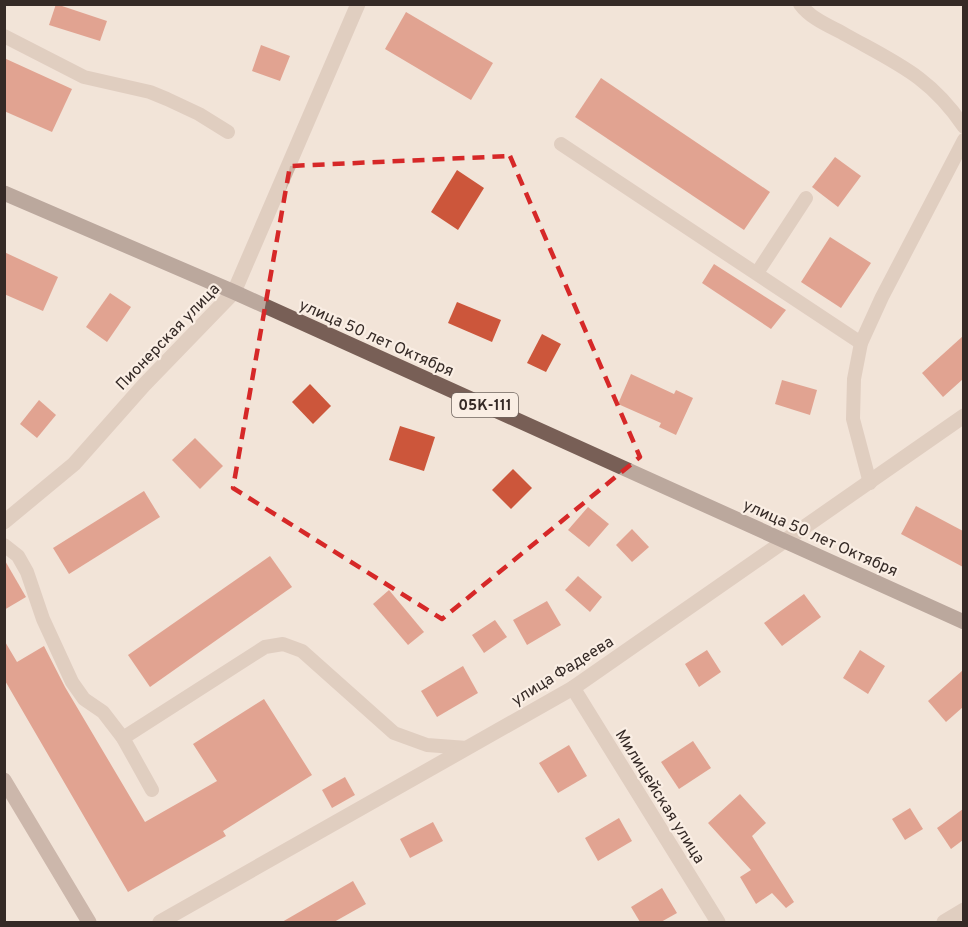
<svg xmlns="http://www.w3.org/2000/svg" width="968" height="927" viewBox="0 0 968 927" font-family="Overpass,sans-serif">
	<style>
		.building { fill: #cc563b }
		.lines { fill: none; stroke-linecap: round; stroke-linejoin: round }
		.lane { stroke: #cbb3a3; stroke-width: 14 }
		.street { stroke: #cbb3a3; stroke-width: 15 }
		.secondary { stroke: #9e8174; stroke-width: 15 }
		.primary { stroke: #785f56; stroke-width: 15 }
		.marked { fill: none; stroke: #d62828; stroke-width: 4.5; stroke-dasharray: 12 8; stroke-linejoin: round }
		.labels { text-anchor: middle; stroke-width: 4.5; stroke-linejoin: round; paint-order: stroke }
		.shield { fill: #faeee4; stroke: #70655f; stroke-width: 1.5 }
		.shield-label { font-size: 15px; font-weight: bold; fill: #352a26 }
		.street-label { font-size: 16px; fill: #352a26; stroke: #faeee4 }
	</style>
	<rect width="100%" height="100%" fill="#f2e4d8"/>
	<g class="building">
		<path d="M 56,4 L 107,21 L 100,41 L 49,25 Z"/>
		<path d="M 406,12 L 493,63 L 471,100 L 385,49 Z"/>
		<path d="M 261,45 L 290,56 L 280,81 L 252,71 Z"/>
		<path d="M 4,58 L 72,89 L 52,132 L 4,111 Z"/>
		<path d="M 601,78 L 770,192 L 744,230 L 575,117 Z"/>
		<path d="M 835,157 L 861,176 L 838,207 L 812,187 Z"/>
		<path d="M 457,170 L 484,188 L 458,230 L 431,212 Z"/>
		<path d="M 830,237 L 871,263 L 841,308 L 801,282 Z"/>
		<path d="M 4,252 L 58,277 L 43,311 L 4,294 Z"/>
		<path d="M 714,264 L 786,310 L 771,329 L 702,283 Z"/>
		<path d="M 110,293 L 131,307 L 107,342 L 86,327 Z"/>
		<path d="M 457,302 L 501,320 L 492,342 L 448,323 Z"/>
		<path d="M 542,334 L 561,344 L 546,372 L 527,363 Z"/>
		<path d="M 963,336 L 963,379 L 943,397 L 922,373 Z"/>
		<path d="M 631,374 L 674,394 L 676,390 L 693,398 L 676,435 L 659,427 L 661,423 L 618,404 Z"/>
		<path d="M 782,380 L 817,390 L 810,415 L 775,404 Z"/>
		<path d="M 310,384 L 331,406 L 313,424 L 292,402 Z"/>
		<path d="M 39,400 L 56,415 L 37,438 L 20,424 Z"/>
		<path d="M 400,426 L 435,437 L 424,471 L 389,460 Z"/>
		<path d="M 195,438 L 223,466 L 200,489 L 172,460 Z"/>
		<path d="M 513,469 L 532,488 L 511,509 L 492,490 Z"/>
		<path d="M 144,491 L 160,517 L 69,574 L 53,548 Z"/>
		<path d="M 916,506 L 963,531 L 963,567 L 901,534 Z"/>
		<path d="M 588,507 L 609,524 L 589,547 L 568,530 Z"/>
		<path d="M 632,529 L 649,547 L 632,562 L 616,545 Z"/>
		<path d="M 270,556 L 292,587 L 150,687 L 128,655 Z"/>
		<path d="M 4,559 L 26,597 L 4,610 Z"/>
		<path d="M 578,576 L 602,597 L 590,612 L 565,590 Z"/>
		<path d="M 389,590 L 424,632 L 408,645 L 373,604 Z"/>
		<path d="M 804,594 L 821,617 L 782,646 L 764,623 Z"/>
		<path d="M 547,601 L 561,625 L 527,645 L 513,620 Z"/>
		<path d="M 495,620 L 507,637 L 484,653 L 472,635 Z"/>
		<path d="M 4,640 L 17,662 L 44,646 L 65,687 L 145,822 L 217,781 L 193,744 L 264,699 L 312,775 L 223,831 L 226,836 L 128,892 L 4,679 Z"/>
		<path d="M 707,650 L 721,672 L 699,687 L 685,664 Z"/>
		<path d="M 860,650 L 885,666 L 868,694 L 843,678 Z"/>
		<path d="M 463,666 L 478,693 L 437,717 L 421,691 Z"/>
		<path d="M 963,670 L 963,707 L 946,722 L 928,701 Z"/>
		<path d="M 693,741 L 711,768 L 679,789 L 661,762 Z"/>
		<path d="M 569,745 L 587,776 L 558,793 L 539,763 Z"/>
		<path d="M 345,777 L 355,795 L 332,808 L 322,790 Z"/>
		<path d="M 740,794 L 766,823 L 752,836 L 794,902 L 786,908 L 772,893 L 756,904 L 740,877 L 751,870 L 708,823 Z"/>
		<path d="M 910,808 L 923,829 L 905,840 L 892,819 Z"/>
		<path d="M 963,809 L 963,840 L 951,849 L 937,828 Z"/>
		<path d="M 619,818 L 632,841 L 598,861 L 585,838 Z"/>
		<path d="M 433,822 L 443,841 L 410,858 L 400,839 Z"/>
		<path d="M 353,881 L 366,904 L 334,922 L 282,922 Z"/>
		<path d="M 662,888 L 677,913 L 661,922 L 640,922 L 631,907 Z"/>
	</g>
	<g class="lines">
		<g class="lane">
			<path d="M 800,4 C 811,19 830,26 846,35 C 896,63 931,77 964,127"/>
			<path d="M 4,36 L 84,77 L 150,92 L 167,99 L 199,114 L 228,132"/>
			<path d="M 561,144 L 861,343"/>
			<path d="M 757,273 L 806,198"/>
			<path d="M 870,483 L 853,419 L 854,379 L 861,343 L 882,297 L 964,140"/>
			<path d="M 4,545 L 18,556 L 27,572 L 43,619 L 72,682 L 84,699 L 103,712 L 123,738 L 152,790"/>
			<path d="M 123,738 L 265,647 L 283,644 L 302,651 L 394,733 L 427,745 L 467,748"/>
		</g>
		<g class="street">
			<path d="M 4,522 L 74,464 L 144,385 L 234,292 L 358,4"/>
			<path d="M 573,688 L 718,922"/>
			<path d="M 160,922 L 573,688 L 964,416"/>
			<path d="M 944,922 L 964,910"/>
		</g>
		<path class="secondary" d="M 4,780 L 89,922"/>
		<path class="primary" d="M 4,193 L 234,292 L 964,622"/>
	</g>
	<path d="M0 0H968V927H0ZM 510,156 L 640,457 L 442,619 L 233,488 L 290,166 Z" fill="#f2e4d8" fill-opacity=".55" fill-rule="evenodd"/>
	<path class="marked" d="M 510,156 L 640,457 L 442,619 L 233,488 L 290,166 Z"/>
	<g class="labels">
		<rect class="shield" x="452" y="393" width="66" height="24" rx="4.5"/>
		<g class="shield-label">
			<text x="485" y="410">05К-111</text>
		</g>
		<g class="street-label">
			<text transform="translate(167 336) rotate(-46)" y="6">Пионерская улица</text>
			<text transform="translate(377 337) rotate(24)" y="6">улица 50 лет Октября</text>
			<text transform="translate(821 537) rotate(24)" y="6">улица 50 лет Октября</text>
			<text transform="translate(562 670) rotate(-32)" y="6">улица Фадеева</text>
			<text transform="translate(661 796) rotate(58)" y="6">Милицейская улица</text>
		</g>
	</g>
	<rect width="968" height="927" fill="none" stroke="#352a26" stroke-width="12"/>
</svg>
